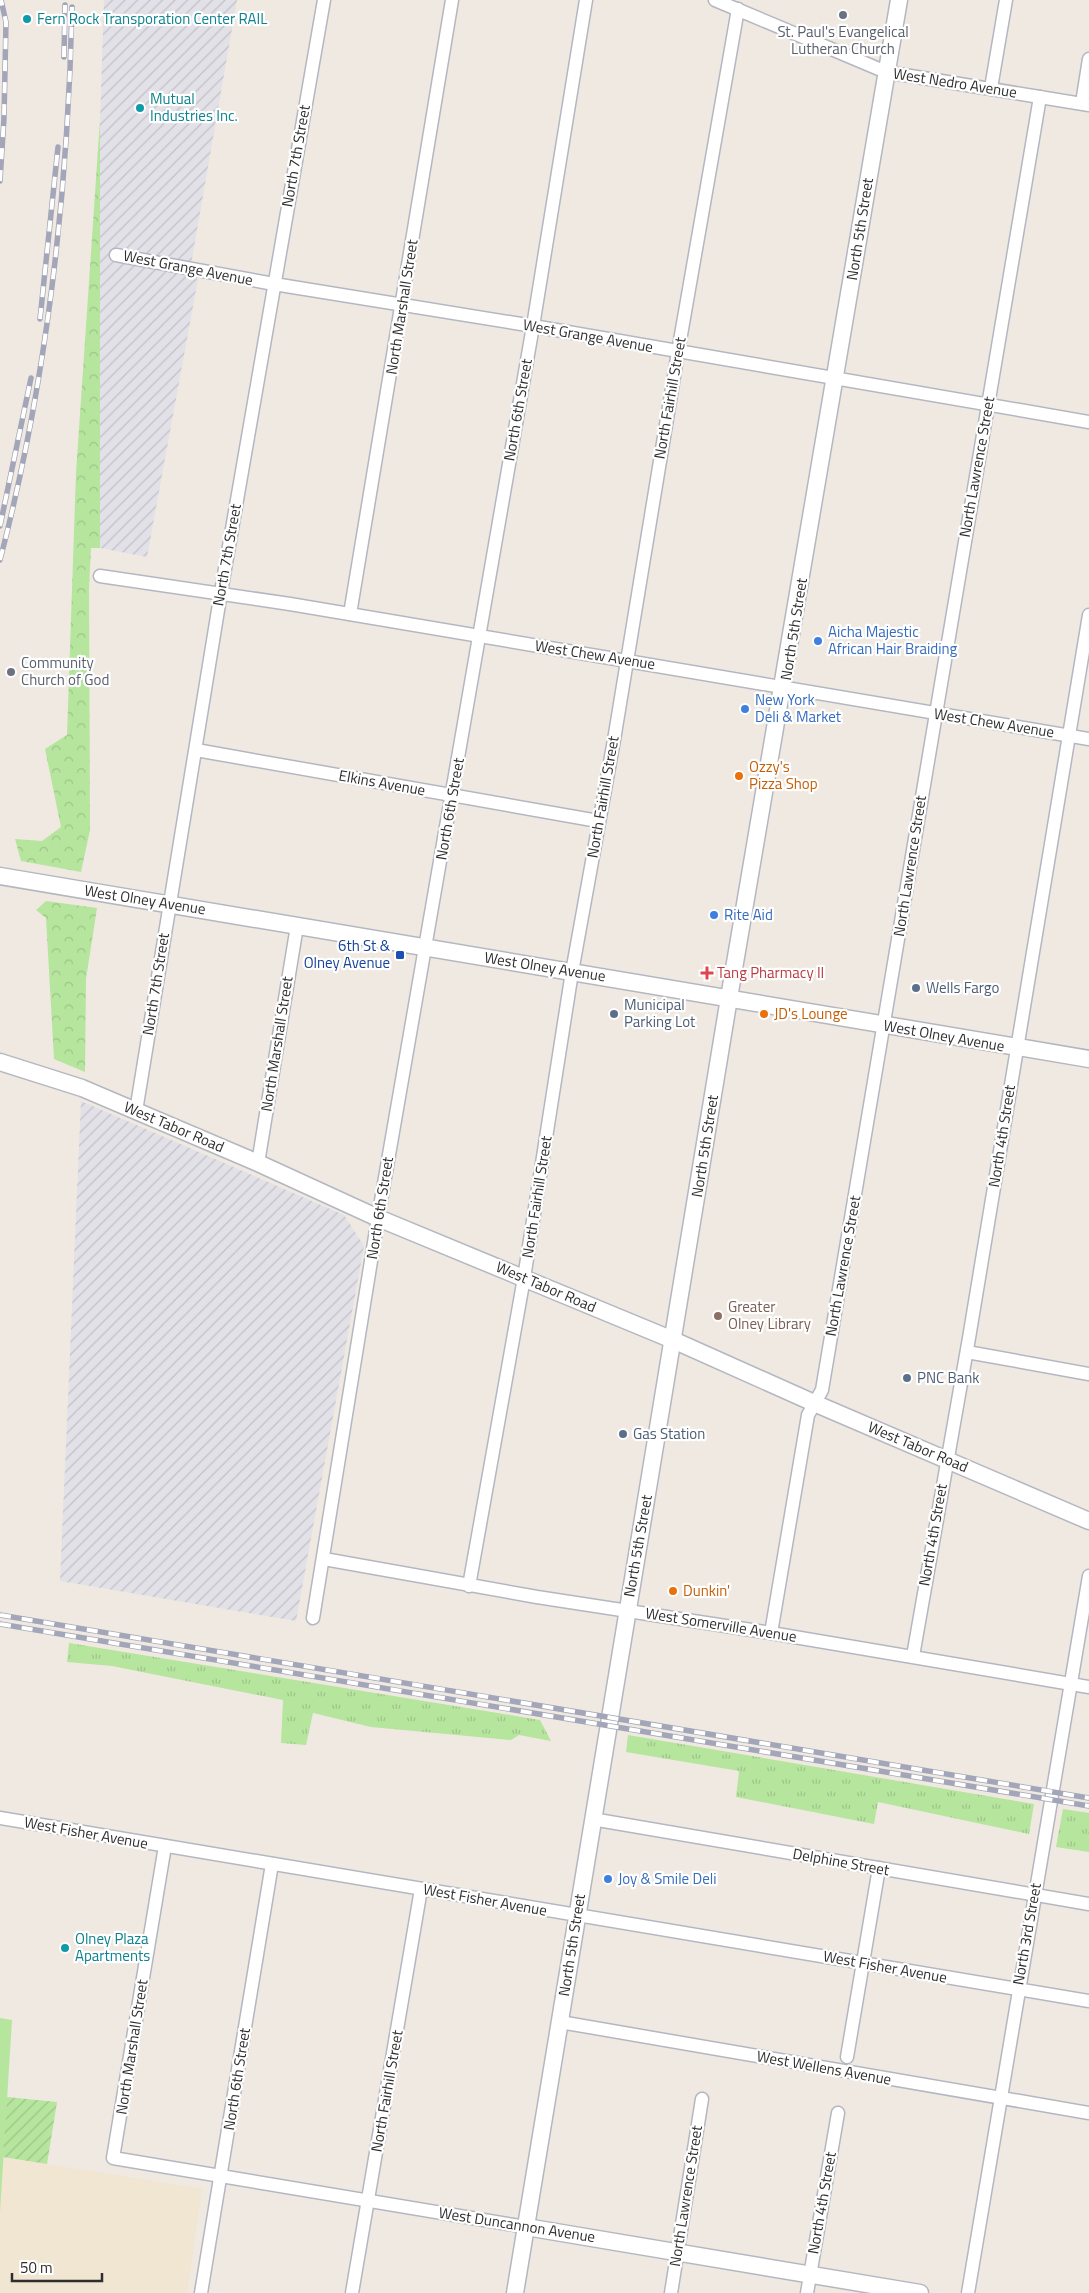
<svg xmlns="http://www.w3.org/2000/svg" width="1089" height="2293" viewBox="0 0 1089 2293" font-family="'Titillium Web',sans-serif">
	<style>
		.industrial { fill: url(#industrial-furrows) }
		.education { fill: #f0e6d1 }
		.grass { fill: url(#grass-tufts) }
		.forest { fill: url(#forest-crowns) }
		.park { fill: #b6e59e }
		.garden { fill: url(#garden-furrows) }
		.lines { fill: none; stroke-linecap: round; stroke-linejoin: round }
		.minor-casing { stroke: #b4b7c1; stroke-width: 15 }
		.tertiary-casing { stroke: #b4b7c1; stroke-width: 19 }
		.minor { stroke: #fff; stroke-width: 12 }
		.tertiary { stroke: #fff; stroke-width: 16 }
		.rail-casing { stroke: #a3a6b8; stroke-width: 5.5 }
		.rail { stroke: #fff; stroke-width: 4; stroke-dasharray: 11; stroke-linecap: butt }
		.worship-dot { fill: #6b7280; stroke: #fff; stroke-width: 2 }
		.culture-dot { fill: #0f9aa8; stroke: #fff; stroke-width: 2 }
		.shop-dot { fill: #3f7fe0; stroke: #fff; stroke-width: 2 }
		.food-dot { fill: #e8710a; stroke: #fff; stroke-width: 2 }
		.transit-dot { fill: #1a4fb4; stroke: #fff; stroke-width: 2 }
		.health-dot { fill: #e0444e; stroke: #fff; stroke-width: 2 }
		.service-dot { fill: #5c6f8a; stroke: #fff; stroke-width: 2 }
		.education-dot { fill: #8d6e63; stroke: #fff; stroke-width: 2 }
		.labels { text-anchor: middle; stroke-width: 4.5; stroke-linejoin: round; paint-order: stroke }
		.culture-label { font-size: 15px; fill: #0d838f; stroke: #fff; text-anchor: start }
		.worship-label { font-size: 15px; fill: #5b616d; stroke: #fff }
		.street-label { font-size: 15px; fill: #2e2e2e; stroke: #fff }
		.shop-label { font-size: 15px; fill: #366cbe; stroke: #fff; text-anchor: start }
		.food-label { font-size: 15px; fill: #c56008; stroke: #fff; text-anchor: start }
		.transit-label { font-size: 15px; fill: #164399; stroke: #fff; text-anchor: end }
		.health-label { font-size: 15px; fill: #be3a42; stroke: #fff; text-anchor: start }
		.service-label { font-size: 15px; fill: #4e5e75; stroke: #fff; text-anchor: start }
		.education-label { font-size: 15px; fill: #785e54; stroke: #fff; text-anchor: start }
	</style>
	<defs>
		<pattern id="industrial-furrows" width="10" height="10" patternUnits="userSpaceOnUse" patternTransform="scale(1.25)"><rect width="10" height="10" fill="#e3e1e8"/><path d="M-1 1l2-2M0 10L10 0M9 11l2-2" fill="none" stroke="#c3c1c7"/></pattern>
		<pattern id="grass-tufts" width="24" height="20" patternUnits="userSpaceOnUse" patternTransform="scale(1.25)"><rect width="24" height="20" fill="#b6e59e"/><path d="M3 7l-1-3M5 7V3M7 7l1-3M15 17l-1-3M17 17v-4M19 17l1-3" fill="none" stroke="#9dc588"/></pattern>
		<pattern id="forest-crowns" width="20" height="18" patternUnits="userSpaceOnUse" patternTransform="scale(1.25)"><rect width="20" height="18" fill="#b6e59e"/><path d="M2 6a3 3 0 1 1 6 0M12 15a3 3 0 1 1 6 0" fill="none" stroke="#9dc588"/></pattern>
		<pattern id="garden-furrows" width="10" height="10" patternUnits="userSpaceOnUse" patternTransform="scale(1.25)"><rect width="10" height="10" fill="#b6e59e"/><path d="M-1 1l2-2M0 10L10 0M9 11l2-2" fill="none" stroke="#9dc588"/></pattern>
	</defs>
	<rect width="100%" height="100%" fill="#efe9e1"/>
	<g class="industrial">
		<path d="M 104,0 L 237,0 L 189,276 L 198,279 L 147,557 L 100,548 L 100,120 Z"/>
		<path d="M 81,1101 L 344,1215 L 364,1246 L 296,1621 L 60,1581 Z"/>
	</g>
	<path class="education" d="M 3,2157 L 202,2189 L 187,2293 L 0,2293 L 0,2212 Z"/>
	<g class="grass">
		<path d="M 69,1643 L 540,1720 L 551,1741 L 519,1735 L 511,1740 L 371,1727 L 313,1713 L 306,1745 L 281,1743 L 283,1700 L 112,1666 L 67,1662 Z"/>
		<path d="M 628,1735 L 1034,1804 L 1029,1834 L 878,1802 L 874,1824 L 736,1797 L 739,1771 L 626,1752 Z"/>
		<path d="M 1063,1809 L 1089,1813 L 1089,1852 L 1056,1847 Z"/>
	</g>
	<g class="forest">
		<path d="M 100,120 L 100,548 L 91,548 L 89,589 L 90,830 L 81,872 L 21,861 L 15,839 L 42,841 L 61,827 L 45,749 L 67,735 L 76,473 Z"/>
		<path d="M 46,901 L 97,908 L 86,979 L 85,1072 L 54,1059 L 46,918 L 36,910 Z"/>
	</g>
	<path class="park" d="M 0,2018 L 12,2020 L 0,2212 Z"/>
	<path class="garden" d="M 7,2097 L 57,2102 L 47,2164 L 3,2157 Z"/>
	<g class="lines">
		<g class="minor-casing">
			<g id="minor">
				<path d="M 715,0 L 886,72 L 1089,105"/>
				<path d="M 991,88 L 1006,0"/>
				<path d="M 1082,103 L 1089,59"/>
				<path d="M 116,255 L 274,284 L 533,326 L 1089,422"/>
				<path d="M 100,576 L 290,604 L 1089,739"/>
				<path d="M 350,614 L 452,0"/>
				<path d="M 196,750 L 598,821"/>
				<path d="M 136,1111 L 221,592 L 324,0"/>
				<path d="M 258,1163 L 297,926"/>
				<path d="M 967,1352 L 1089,1374"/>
				<path d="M 324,1559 L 537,1597 L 771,1633 L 1089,1687"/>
				<path d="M 469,1586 L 524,1278 L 572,972 L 614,740 L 678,352 L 738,9"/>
				<path d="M 313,1618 L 378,1218 L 533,326 L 586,0"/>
				<path d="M 771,1633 L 808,1415 L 822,1390 L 1040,97"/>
				<path d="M 913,1656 L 969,1338 L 1089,615"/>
				<path d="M 0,1818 L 1089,2001"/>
				<path d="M 592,1819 L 1089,1904"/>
				<path d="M 165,1846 L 113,2158 L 526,2227"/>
				<path d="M 560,2022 L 1089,2113"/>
				<path d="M 847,2057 L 879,1868"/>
				<path d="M 201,2293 L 272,1864"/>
				<path d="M 352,2293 L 421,1889"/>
				<path d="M 671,2293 L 702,2099"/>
				<path d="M 807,2293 L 838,2113"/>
				<path d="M 968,2293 L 1089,1576"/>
			</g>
		</g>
		<g class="tertiary-casing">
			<g id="tertiary">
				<path d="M 0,876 L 1089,1059"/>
				<path d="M 0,1062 L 82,1088 L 136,1111 L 258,1163 L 378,1218 L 673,1340 L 814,1403 L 1089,1521"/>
				<path d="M 526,2227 L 920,2293"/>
				<path d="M 515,2293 L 729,998 L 899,0"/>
			</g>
		</g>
		<use href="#minor" class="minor"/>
		<use href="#tertiary" class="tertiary"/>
		<g class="rail-casing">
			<g id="rail">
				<path d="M 64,57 L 65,5"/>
				<path d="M 0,181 L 4,118 L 6,22 L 1,0"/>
				<path d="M 40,319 L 58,147"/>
				<path d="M 0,526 L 31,378"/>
				<path d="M 0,560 C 47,380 68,192 72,7"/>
				<path d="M 0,1615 L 1089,1798"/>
				<path d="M 0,1624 L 1089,1806"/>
			</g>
		</g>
		<use href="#rail" class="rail"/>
	</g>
	<g class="worship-dot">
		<circle cx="843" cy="15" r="5"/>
		<circle cx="11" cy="672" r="5"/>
	</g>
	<g class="culture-dot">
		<circle cx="27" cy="19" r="5"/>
		<circle cx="140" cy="108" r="5"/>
		<circle cx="65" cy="1948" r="5"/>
	</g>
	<g class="shop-dot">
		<circle cx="818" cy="641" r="5"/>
		<circle cx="745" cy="709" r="5"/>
		<circle cx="714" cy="915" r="5"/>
		<circle cx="608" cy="1879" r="5"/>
	</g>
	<g class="food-dot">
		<circle cx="739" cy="776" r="5"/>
		<circle cx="764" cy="1014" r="5"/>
		<circle cx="673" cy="1591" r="5"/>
	</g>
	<rect class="transit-dot" x="395" y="950" width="10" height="10" rx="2.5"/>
	<path class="health-dot" d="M704.5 965.5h5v5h5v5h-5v5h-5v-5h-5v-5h5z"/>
	<g class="service-dot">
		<circle cx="916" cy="988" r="5"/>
		<circle cx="614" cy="1014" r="5"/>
		<circle cx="907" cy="1378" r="5"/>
		<circle cx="623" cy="1434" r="5"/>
	</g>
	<circle class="education-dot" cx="718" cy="1316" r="5"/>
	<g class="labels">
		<g class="culture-label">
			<text x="37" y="24">Fern Rock Transporation Center RAIL</text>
			<text x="150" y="104">Mutual<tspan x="150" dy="17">Industries Inc.</tspan></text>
			<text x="75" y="1944">Olney Plaza<tspan x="75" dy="17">Apartments</tspan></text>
		</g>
		<g class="worship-label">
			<text x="843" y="37">St. Paul's Evangelical<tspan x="843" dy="17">Lutheran Church</tspan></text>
			<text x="21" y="668" text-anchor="start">Community<tspan x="21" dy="17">Church of God</tspan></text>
		</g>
		<g class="street-label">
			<text transform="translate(955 83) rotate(9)" y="5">West Nedro Avenue</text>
			<text transform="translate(296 156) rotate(-80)" y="5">North 7th Street</text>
			<text transform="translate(860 229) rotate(-81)" y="5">North 5th Street</text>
			<text transform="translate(188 268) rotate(11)" y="5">West Grange Avenue</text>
			<text transform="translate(402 307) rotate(-81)" y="5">North Marshall Street</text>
			<text transform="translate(588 336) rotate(10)" y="5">West Grange Avenue</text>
			<text transform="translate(670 398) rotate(-80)" y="5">North Fairhill Street</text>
			<text transform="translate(518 410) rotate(-80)" y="5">North 6th Street</text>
			<text transform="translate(977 467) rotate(-80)" y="5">North Lawrence Street</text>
			<text transform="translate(227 555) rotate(-80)" y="5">North 7th Street</text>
			<text transform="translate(794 629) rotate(-81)" y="5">North 5th Street</text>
			<text transform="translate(595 655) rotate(9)" y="5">West Chew Avenue</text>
			<text transform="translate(994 723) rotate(9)" y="5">West Chew Avenue</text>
			<text transform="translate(382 783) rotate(10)" y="5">Elkins Avenue</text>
			<text transform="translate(603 797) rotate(-80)" y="5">North Fairhill Street</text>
			<text transform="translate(450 809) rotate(-80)" y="5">North 6th Street</text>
			<text transform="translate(910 866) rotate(-81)" y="5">North Lawrence Street</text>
			<text transform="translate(145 900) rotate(9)" y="5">West Olney Avenue</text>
			<text transform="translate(545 967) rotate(9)" y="5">West Olney Avenue</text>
			<text transform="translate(156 984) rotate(-81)" y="5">North 7th Street</text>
			<text transform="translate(944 1036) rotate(10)" y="5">West Olney Avenue</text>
			<text transform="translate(277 1044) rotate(-81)" y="5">North Marshall Street</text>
			<text transform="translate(174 1127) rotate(23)" y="5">West Tabor Road</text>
			<text transform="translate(1002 1136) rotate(-81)" y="5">North 4th Street</text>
			<text transform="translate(705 1146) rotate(-81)" y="5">North 5th Street</text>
			<text transform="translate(537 1197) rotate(-81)" y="5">North Fairhill Street</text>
			<text transform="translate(380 1208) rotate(-81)" y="5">North 6th Street</text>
			<text transform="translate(843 1266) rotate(-80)" y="5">North Lawrence Street</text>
			<text transform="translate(546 1287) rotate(23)" y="5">West Tabor Road</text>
			<text transform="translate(918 1447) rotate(23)" y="5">West Tabor Road</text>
			<text transform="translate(933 1535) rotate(-80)" y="5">North 4th Street</text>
			<text transform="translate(638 1546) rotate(-80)" y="5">North 5th Street</text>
			<text transform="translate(721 1625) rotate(9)" y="5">West Somerville Avenue</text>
			<text transform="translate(86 1833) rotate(10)" y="5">West Fisher Avenue</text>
			<text transform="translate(841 1862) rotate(10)" y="5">Delphine Street</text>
			<text transform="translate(485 1900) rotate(10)" y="5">West Fisher Avenue</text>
			<text transform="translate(1027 1934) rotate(-80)" y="5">North 3rd Street</text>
			<text transform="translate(572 1945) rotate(-81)" y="5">North 5th Street</text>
			<text transform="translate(885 1967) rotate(10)" y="5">West Fisher Avenue</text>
			<text transform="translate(132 2047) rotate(-81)" y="5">North Marshall Street</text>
			<text transform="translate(824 2068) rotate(10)" y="5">West Wellens Avenue</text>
			<text transform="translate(237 2079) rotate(-81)" y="5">North 6th Street</text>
			<text transform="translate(387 2091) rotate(-80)" y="5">North Fairhill Street</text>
			<text transform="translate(686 2196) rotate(-81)" y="5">North Lawrence Street</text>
			<text transform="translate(822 2203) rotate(-80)" y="5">North 4th Street</text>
			<text transform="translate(517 2225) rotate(9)" y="5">West Duncannon Avenue</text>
		</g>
		<g class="shop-label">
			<text x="828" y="637">Aicha Majestic<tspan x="828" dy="17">African Hair Braiding</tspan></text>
			<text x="755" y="705">New York<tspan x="755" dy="17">Deli &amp; Market</tspan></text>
			<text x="724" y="920">Rite Aid</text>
			<text x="618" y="1884">Joy &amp; Smile Deli</text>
		</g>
		<g class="food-label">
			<text x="749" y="772">Ozzy's<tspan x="749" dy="17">Pizza Shop</tspan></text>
			<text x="774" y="1019">JD's Lounge</text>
			<text x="683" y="1596">Dunkin'</text>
		</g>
		<g class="transit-label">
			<text x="390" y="951">6th St &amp;<tspan x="390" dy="17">Olney Avenue</tspan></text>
		</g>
		<g class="health-label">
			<text x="717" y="978">Tang Pharmacy II</text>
		</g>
		<g class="service-label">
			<text x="926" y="993">Wells Fargo</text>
			<text x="624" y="1010">Municipal<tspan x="624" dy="17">Parking Lot</tspan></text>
			<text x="917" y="1383">PNC Bank</text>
			<text x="633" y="1439">Gas Station</text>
		</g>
		<g class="education-label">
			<text x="728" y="1312">Greater<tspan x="728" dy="17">Olney Library</tspan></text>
		</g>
	</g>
	<path d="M12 2273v8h90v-8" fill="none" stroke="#2e2e2e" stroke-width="2.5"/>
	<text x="20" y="2273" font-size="15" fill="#2e2e2e" stroke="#ffffff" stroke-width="4" paint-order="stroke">50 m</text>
</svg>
